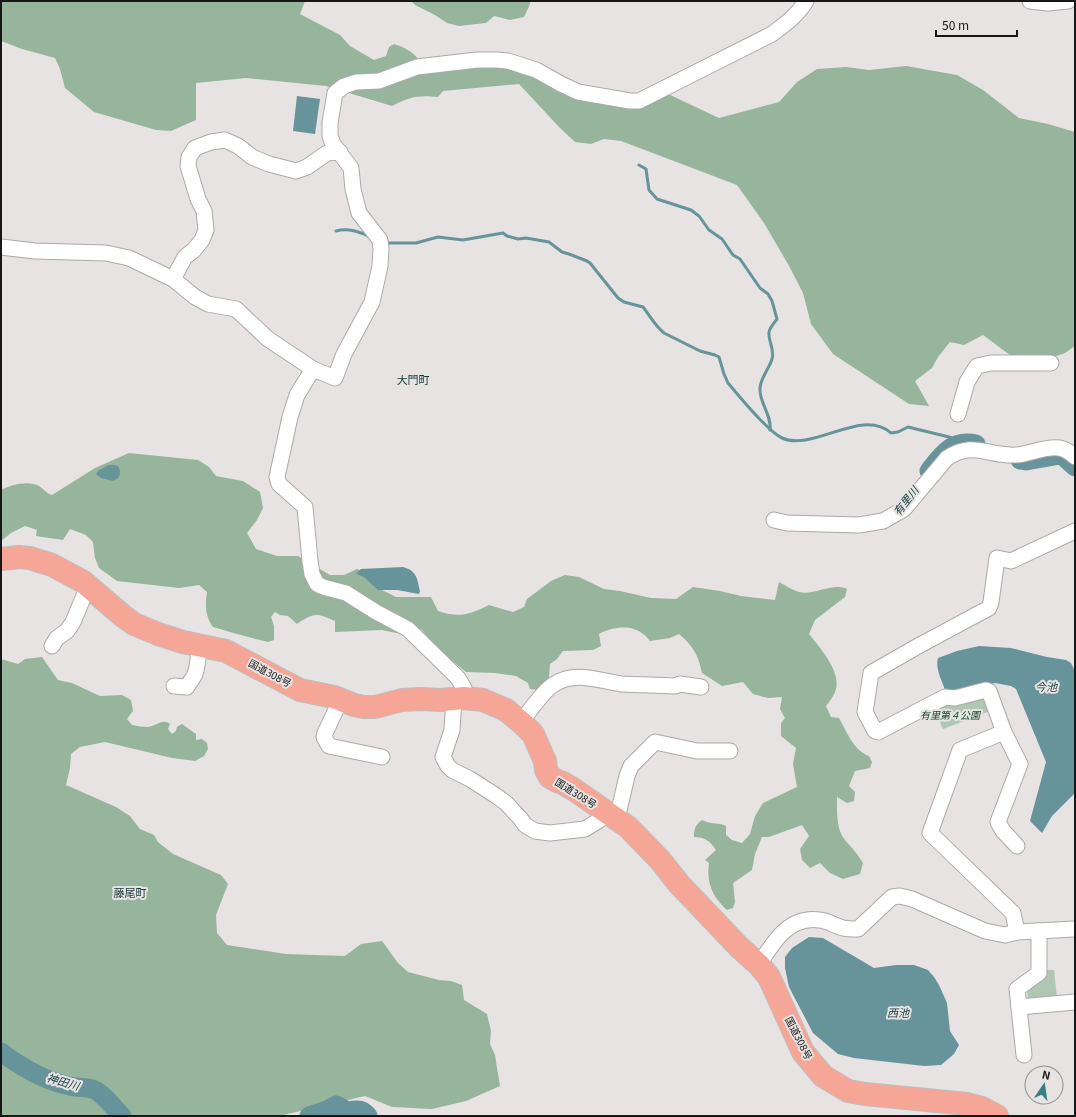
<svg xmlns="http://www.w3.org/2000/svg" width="1076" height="1117" viewBox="0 0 1076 1117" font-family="Georgia,'Noto Sans JP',serif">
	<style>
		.green { fill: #b0c7b3 }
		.forest { fill: #97b59c }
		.water { fill: #67939a }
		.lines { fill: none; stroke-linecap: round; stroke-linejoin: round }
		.stream { stroke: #67939a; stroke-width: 3 }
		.river { stroke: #67939a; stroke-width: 19 }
		.minor-casing { stroke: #aca9a8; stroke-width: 17 }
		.highway-casing { stroke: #bebebe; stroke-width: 24 }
		.minor { stroke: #fff; stroke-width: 15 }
		.highway { stroke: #f5a697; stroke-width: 22 }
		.labels { text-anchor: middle; stroke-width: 4; stroke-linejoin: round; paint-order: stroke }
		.street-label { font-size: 10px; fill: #181717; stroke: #e6e3e2 }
		.park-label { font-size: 10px; font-style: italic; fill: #184926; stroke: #e6e3e2 }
		.neighbourhood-label { font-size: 11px; fill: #16383b; stroke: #e6e3e2 }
		.water-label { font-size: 11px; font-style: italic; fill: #164046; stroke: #e6e3e2 }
	</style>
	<rect width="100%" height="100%" fill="#e6e3e2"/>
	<g class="green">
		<path d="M 977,697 L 986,700 L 990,711 L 943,729 L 934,708 L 946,702 Z"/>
		<path d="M 1047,970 L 1054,970 L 1057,998 L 1028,1000 L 1027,989 L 1047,975 Z"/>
	</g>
	<g class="forest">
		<path d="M 1,1 L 305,1 L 300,14 L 340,35 L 350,46 L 374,60 L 386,56 L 389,47 L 394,44 C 413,50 417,57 429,72 L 491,66 L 520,71 L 592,101 L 635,109 L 668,94 L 719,118 L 779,102 L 797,82 L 817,69 L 846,67 L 869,70 L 906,66 L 957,75 L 983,90 L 1019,118 L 1048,124 L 1075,132 L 1075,346 L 1065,353 L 1048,359 L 1014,358 L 983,335 L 964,345 L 950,342 L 938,357 L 932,368 L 915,381 L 929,406 L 909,404 L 833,354 L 811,324 L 803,293 L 788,264 L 764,223 L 737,185 L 621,141 L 604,139 L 591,144 L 575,142 L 560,128 L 519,84 L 443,91 L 438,97 C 417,95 410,97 392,106 L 326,86 L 246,78 L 196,83 L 196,120 L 171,131 L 156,130 L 94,112 L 65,88 L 60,69 L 55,58 L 22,49 L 1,41 Z"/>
		<path d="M 411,1 L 530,1 L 530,4 L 524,17 L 510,20 L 494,16 L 486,23 L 459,26 L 447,23 L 435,15 L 415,5 Z"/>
		<path d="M 129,453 L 198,460 L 209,467 L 216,476 L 243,481 L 260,492 L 263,508 L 257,520 L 247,533 L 256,549 L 277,556 L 298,556 L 330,575 L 344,575 L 357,569 L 379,579 L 380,589 L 396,597 L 431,597 L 438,611 C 459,618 469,615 489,605 L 513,612 L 524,607 L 527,599 L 551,581 L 565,575 L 579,577 L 604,589 L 620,591 L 651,598 L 676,599 L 693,587 L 720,591 L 741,596 L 775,600 L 779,582 C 785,585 792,590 799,592 C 814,596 832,582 847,589 L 845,597 L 815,620 L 809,634 C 820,648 843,673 835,692 C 833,697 829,702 826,706 L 831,717 L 839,718 C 847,732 853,750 869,756 L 872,762 L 870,768 L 855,771 L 849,786 L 855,792 L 854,801 L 847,803 L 837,797 C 837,811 836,830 845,840 C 852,848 857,853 863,863 L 860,874 L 843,879 L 830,873 L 820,863 L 810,868 L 802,860 L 800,849 L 809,836 L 802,825 L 769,837 L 762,837 L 755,854 L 752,870 L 733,883 L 735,902 L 733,908 L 727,910 C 713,898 706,883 709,863 L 705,860 L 716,850 C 710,841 705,837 694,837 C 694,829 695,825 702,820 C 712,825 718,822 726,826 L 726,835 L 732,840 L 742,843 L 750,834 L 755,816 L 763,803 L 797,787 L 793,764 L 796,748 L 781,736 L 781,723 L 785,718 L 780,709 L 782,697 L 768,698 L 753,694 L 743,682 L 722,686 L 702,673 C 698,654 693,646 679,634 L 670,638 L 650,641 C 648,639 646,635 643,634 C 631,624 612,627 599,634 L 601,646 L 593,650 L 563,651 L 557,659 L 550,664 L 549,678 L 539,690 L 530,689 L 528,683 L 516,676 L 495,673 L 466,672 L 440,651 L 421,629 L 396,633 L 382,630 L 335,632 L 335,621 C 317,613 314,612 297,624 L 288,616 L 280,615 L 275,612 L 271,617 L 274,626 L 274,640 L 268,642 L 237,634 L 213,627 C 205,615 205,606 207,592 L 199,585 L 179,588 L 117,581 L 99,568 L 95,558 L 93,542 L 86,535 L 70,529 L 63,540 L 36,536 L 37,530 L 25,526 L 11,533 L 1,541 L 1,490 C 10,485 29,480 39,486 C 44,489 46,493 52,495 L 95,468 Z"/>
		<path d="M 42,657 L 58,680 L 72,683 L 100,696 L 122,695 L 131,700 L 133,711 L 127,719 L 132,725 C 137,726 143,727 148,727 C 157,726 162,718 170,724 L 168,729 L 172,734 L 176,731 L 177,727 L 182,724 L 196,734 L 196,740 L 202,739 L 207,743 L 208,749 L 204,756 L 195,761 L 172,758 L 105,742 L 80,747 L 71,754 L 70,768 L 66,785 L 116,807 L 130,816 L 140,829 L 154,835 L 158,842 L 173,854 L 221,875 L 228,884 L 216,915 L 217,933 L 227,945 L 286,954 L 345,956 L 361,944 L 382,941 L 398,963 L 408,972 L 439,980 L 451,981 L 462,985 L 464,1000 L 487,1014 L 491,1031 L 490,1044 L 495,1055 L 500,1086 L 466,1101 L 432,1109 L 392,1107 L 365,1096 L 279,1116 L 1,1116 L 1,659 L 18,664 L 25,659 Z"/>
	</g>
	<g class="water">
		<path d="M 297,96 L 320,99 L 315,134 L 293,131 Z"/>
		<path d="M 109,465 L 114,465 L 118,466 C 122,473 120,478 113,481 L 101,478 L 96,474 L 99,470 Z"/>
		<path d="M 403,567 C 417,571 417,578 420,591 L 419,594 L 397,590 L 378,590 L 364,577 L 359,575 L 356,573 L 361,569 Z"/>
		<path d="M 979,646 L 1011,648 L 1047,657 L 1066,660 L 1071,663 L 1075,671 L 1075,793 L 1052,816 L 1042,833 L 1030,821 L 1046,762 L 1016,689 L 1011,686 L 995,683 L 954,692 L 945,690 C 942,681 935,668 938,658 L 957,651 Z"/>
		<path d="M 809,937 L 823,938 L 874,968 L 896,965 L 914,965 L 928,970 L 934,977 L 939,985 L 947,1003 L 950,1031 L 959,1045 L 954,1054 L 941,1065 L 924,1066 L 854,1058 L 838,1054 L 813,1033 L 789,987 L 785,968 L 785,957 L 792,948 Z"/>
	</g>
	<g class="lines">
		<g class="stream">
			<path d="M 639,165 L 646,169 L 649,190 L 657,199 L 691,210 L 699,216 L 709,230 L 722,239 L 733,255 L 740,259 L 760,288 L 768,294 L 772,301 L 777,319 C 775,322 770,327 769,332 C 768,341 775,350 772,359 C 769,369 761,377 760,388 C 759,403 772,415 770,430"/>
			<path d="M 336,231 C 348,228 357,231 369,236"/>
			<path d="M 385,242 L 389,243 L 416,243 L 438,237 L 463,240 L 503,233 L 507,236 L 518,239 L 526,238 L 549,242 L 562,252 L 569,254 L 587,261 L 590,263 L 618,298 L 624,302 L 643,307 C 650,316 655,326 664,333 L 700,351 L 715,355 L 719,357 L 724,374 L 728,383 C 739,396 768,432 782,438 C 813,452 862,407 891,433 L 898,432 L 908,427 L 949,437 L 964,443"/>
		</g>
		<g class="river">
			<path d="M 1020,460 L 1026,461 L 1060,455 L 1064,457 L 1075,467"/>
			<path d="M 929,471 C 942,454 952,439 976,444"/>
			<path d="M 1,1052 C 21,1067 45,1081 70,1086 C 77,1088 85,1087 92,1089 C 102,1092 114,1108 122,1116"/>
			<path d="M 309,1116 L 327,1110 L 336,1105 C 339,1106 343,1109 346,1110 C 354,1112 360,1106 368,1116"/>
		</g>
		<g class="minor-casing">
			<g id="minor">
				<path d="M 1030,1 L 1048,3 L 1068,1"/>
				<path d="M 1,247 L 35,251 L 106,253 L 129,258 L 173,279 L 195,297 L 208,304 L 236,309 L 268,339 L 313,369 L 335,378 L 344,354 L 372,302 L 380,266 L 381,249 L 380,240 L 359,213 L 353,189 L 351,168 L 333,144 L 330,136 L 330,123 L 335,93 L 344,86 L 356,82 L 379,81 L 417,67 L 477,60 L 497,60 L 508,61 L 536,70 L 561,84 L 578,92 L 630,101 L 639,101 L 772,34 C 784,25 798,15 806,1"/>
				<path d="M 173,279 L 185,257 L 194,250 L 202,240 L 206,230 L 204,211 L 198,199 L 188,166 L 189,157 L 195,148 L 211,142 L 225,140 L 238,146 L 252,157 L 269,164 L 296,171 L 307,167 L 327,153 L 340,152"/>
				<path d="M 313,369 L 297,395 L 290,417 L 277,477 L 279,484 L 305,507 L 310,561 L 312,574 L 317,584 L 323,587 L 346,593 L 376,612 L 408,629 L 458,678 L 464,688 L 464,698"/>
				<path d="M 958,414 L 967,382 L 977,366 L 991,363 L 1051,363"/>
				<path d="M 774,520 L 787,523 L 859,525 L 883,521 L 904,509 L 947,458 C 974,440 988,457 1016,455 C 1030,454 1045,446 1059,448 C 1065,449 1071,453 1075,457"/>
				<path d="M 52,646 L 57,638 L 67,631 L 73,622 L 88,586"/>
				<path d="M 174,686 L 187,687 C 189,683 192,680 194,676 C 198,669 198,654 200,646"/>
				<path d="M 341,699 L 325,733 L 324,737 L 329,746 L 382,757"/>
				<path d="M 454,699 L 452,730 L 443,757 L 448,766 L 452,770 L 470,779 L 495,795 L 506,803 L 520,818 L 525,825 L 535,831 L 550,833 L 585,829 L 609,814"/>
				<path d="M 521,722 C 529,712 543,691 553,685 C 575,670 599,681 622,684 C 640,685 657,685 675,686 L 680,684 L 701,687"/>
				<path d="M 1004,732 L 960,750 L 930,833 L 1013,913 L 1017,932"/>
				<path d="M 617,819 L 627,776 L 631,766 L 655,742 L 697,751 L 730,751"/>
				<path d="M 1017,846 L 1003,831 L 998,822 L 1020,764 L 1004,732 L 989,691 L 986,690 L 955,698 L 945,697 L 878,732 L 875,731 L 865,712 L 871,673 L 920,645 L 989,608 L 991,602 L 997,558 L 1011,561 L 1075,531"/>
				<path d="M 759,965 C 773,942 789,916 819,920 C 827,920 835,926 843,928 C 847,929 853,929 858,929 L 892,897 L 900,896 L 912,899 L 985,931 L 1005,935 L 1017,932 L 1075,929"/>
				<path d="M 1019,1007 L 1075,1002"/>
				<path d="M 1024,1055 L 1017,989 L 1039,973 L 1039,931"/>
			</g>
		</g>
		<g class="highway-casing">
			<path id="highway" d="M 1,559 L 19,557 L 30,558 L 52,565 L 82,581 L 123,616 L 134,624 L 158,634 L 183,642 L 226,651 L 300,690 L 334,697 L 354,705 L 364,707 L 375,707 L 402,700 L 421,699 L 441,700 L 464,698 L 483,700 L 506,710 L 523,724 L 533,734 L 545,761 L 546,770 L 550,777 L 557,781 L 563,783 L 576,791 L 628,827 L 660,860 L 679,884 L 739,947 L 759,965 L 769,977 L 803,1052 L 823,1076 L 848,1091 L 865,1094 L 967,1104 L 982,1108 L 997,1116"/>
		</g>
		<use href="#minor" class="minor"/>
		<use href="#highway" class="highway"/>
	</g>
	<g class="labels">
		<g class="street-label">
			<text transform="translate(270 673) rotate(28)" y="4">国道308号</text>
			<text transform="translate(576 793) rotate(32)" y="4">国道308号</text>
			<text transform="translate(799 1038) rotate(63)" y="4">国道308号</text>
		</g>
		<g class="park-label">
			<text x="950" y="719">有里第４公園</text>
		</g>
		<g class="neighbourhood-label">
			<text x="413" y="384">大門町</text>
			<text x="130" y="897">藤尾町</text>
		</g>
		<g class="water-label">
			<text transform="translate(906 501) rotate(-52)" y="4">有里川</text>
			<text x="1046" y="691">今池</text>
			<text x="898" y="1017">西池</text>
			<text transform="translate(63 1082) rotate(16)" y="4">神田川</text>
		</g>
	</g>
	<rect width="1076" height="1117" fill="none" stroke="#181717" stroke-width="4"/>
	<g transform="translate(1044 1085) rotate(13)"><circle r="19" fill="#e6e3e2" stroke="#949191"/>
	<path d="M0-3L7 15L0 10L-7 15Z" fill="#367f83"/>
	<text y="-6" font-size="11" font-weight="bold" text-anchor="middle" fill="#181717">N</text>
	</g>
	<path d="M936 30v6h81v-6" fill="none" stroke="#181717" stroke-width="2"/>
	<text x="942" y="30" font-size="12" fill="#181717" stroke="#e6e3e2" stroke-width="3" paint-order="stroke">50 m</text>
</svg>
